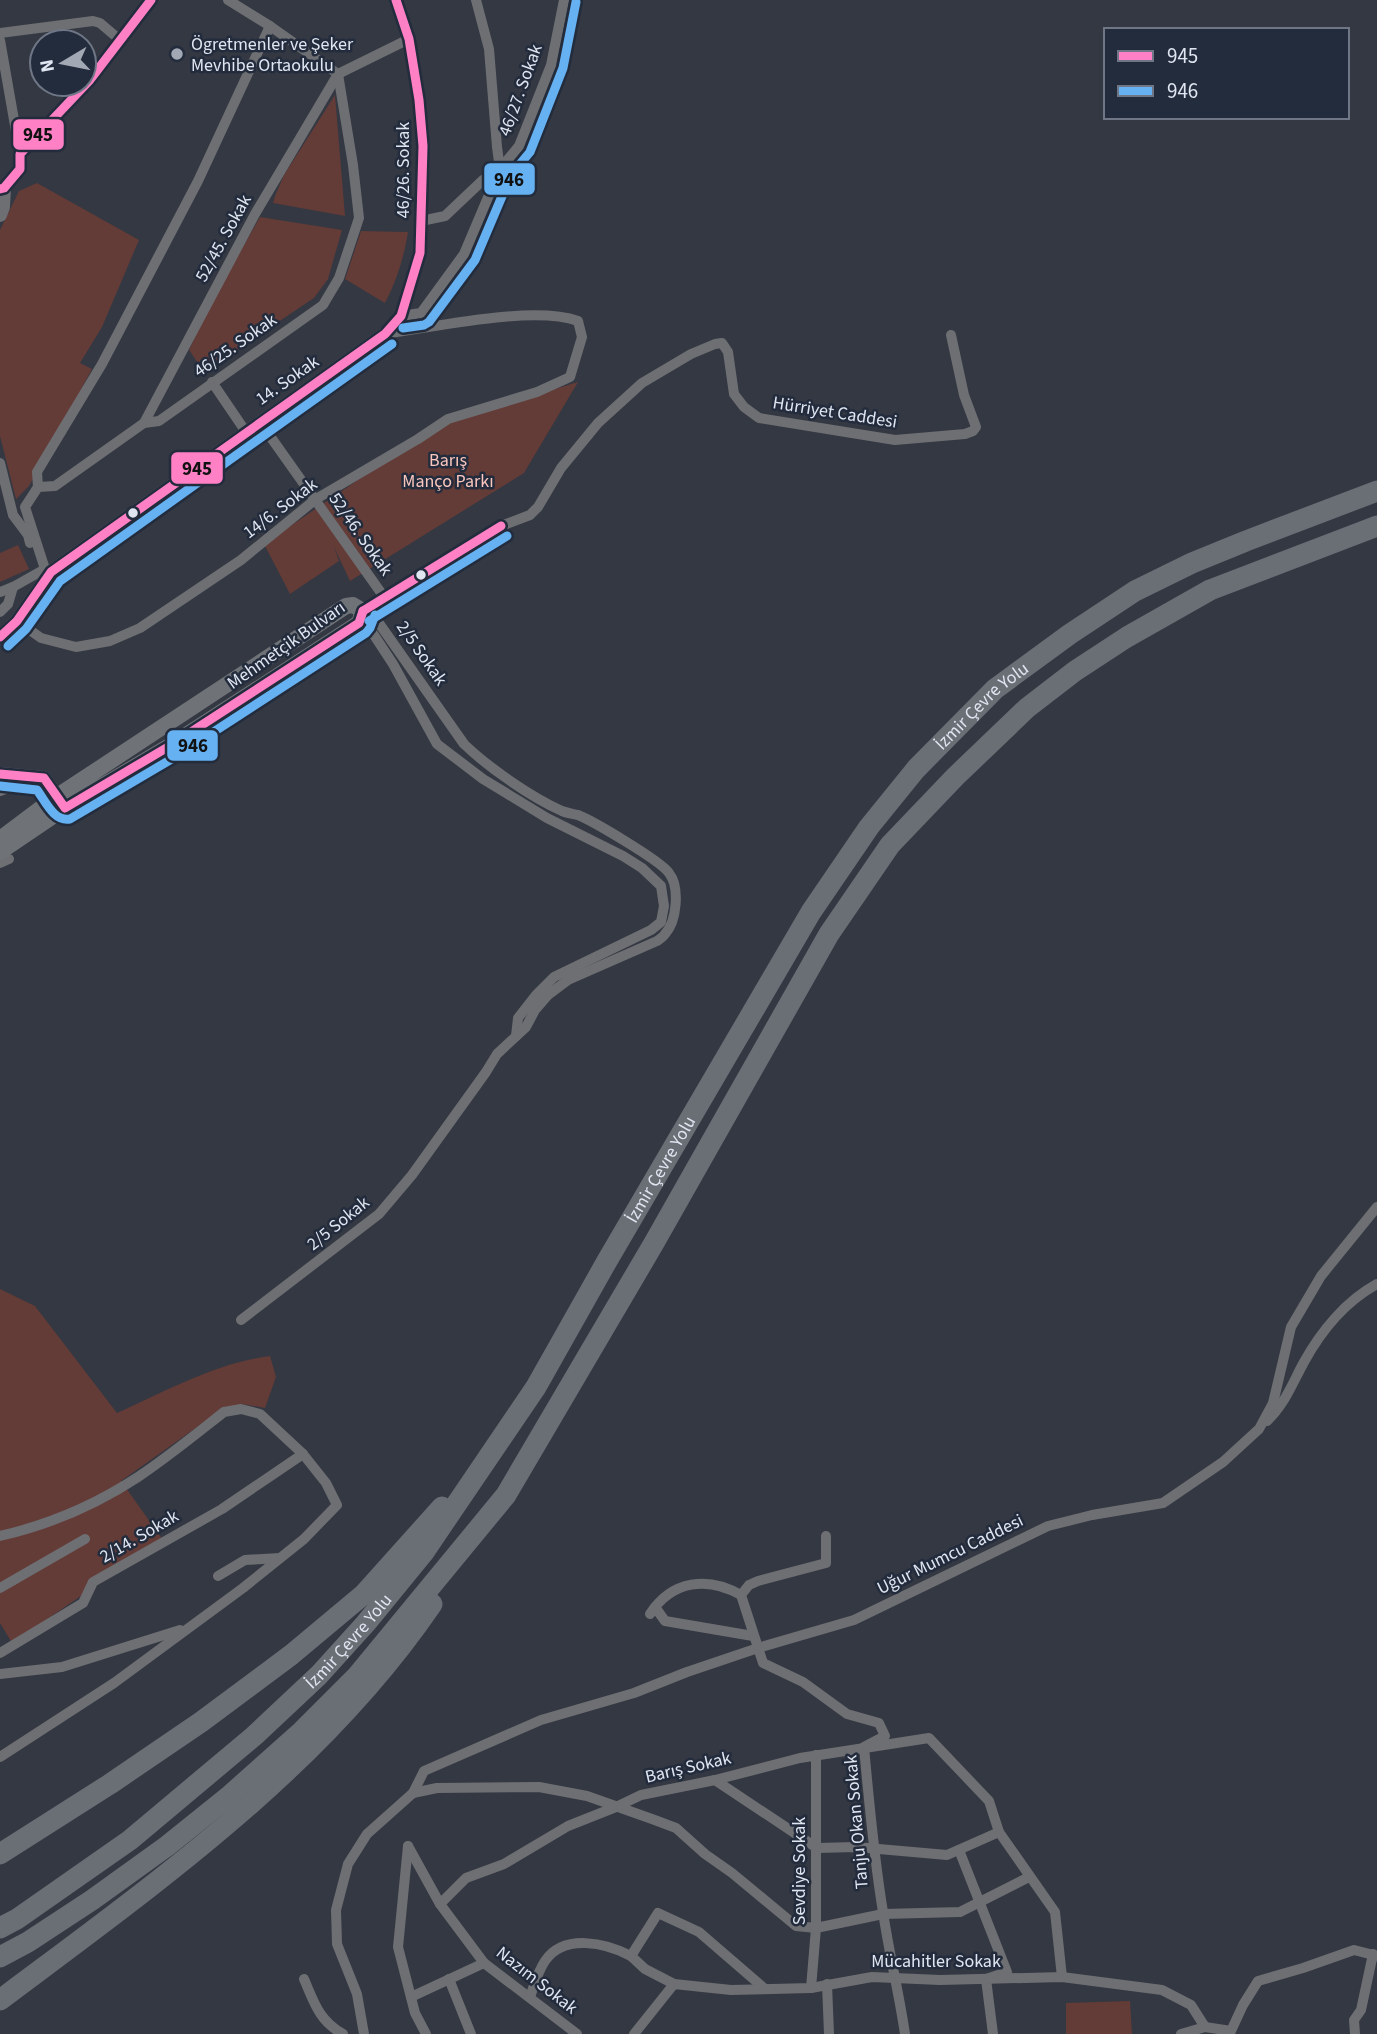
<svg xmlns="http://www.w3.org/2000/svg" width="1377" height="2034" viewBox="0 0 1377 2034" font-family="'Source Sans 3',sans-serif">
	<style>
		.green { fill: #633b37 }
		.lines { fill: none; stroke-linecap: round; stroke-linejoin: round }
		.minor { stroke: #6e6f73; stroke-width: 10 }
		.tertiary { stroke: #6e6f73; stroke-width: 14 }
		.secondary { stroke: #6f7378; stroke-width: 16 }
		.motorway { stroke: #6a6e75; stroke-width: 21 }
		.bus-1-casing { stroke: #232c3d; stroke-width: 14 }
		.bus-2-casing { stroke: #232c3d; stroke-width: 14 }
		.bus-1 { stroke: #ff80c5; stroke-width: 9 }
		.bus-2 { stroke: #66b1f2; stroke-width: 9 }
		.poi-dot { fill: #a3a9b4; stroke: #232c3d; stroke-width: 2.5 }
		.bus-dot { fill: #e0e6f1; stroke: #232c3d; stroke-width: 2.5 }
		.labels { text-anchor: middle; stroke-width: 5; stroke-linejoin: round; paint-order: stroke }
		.poi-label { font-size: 18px; fill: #e0e6f1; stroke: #232c3d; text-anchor: start }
		.street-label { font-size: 18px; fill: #e0e6f1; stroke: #232c3d }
		.park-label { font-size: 18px; fill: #fbc6bd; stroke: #232c3d }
		.line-badge { stroke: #232c3d; stroke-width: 2.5 }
		.pale-badge-label { font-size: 19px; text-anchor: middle; font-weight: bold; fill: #111 }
	</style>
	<rect width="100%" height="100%" fill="#333842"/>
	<g class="green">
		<path d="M 335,95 L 345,216 L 273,203 L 275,196 L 284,175 Z"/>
		<path d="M 37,183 L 139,240 L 102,327 L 80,363 L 92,369 L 29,486 L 16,499 L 0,436 L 0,230 L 19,191 Z"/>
		<path d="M 260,217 L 342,230 L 328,279 L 314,298 L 204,372 L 189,350 L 210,305 Z"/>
		<path d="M 361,231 L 408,232 C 404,257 397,280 385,303 L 345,279 Z"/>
		<path d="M 578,382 L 524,473 L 350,581 L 334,547 L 339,561 L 290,594 L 264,544 L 418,439 L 449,421 Z"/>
		<path d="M 18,545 L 29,569 L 0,582 L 0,553 Z"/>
		<path d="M 0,1289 L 35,1306 L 117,1413 C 166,1391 216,1363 270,1356 L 276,1377 L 265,1408 L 242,1404 L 221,1410 L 121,1481 L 163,1540 L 12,1643 L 0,1623 Z"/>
		<path d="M 1130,2001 L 1132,2034 L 1066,2034 L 1066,2003 Z"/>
	</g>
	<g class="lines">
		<g class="minor">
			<path d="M 228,0 L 270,26 L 338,74"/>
			<path d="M 0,33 L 93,21 L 100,23 L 120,40"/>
			<path d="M 0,40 L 20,154"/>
			<path d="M 338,74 L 409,39"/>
			<path d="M 0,189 L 4,188 L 20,169 L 20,154 L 89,81 L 151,0"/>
			<path d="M 421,221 L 445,216 L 483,180 L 500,169 L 497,147 L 489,49 L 476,0"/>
			<path d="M 401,316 L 421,313 L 464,254 L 500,169 L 519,146 L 551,65 L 564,0"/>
			<path d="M 385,334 L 401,316 L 420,253 L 423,146 L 419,100 L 409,39 L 396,0"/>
			<path d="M 212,382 L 246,432"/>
			<path d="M 260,422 L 384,597"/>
			<path d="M 144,423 L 255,214 L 338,74"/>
			<path d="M 0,463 L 13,515 L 28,535 L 30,543"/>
			<path d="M 38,487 L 37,472 L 102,364 L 198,181 L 270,26"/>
			<path d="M 45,569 L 25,507 L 38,487 L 55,486 L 144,423 L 159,421 L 323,305 L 339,278 L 359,218 L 353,165 L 338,74"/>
			<path d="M 0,592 L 13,587 L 45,569"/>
			<path d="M 363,611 L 501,526 L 530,515 L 538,507 L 561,468 L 598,423 L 642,383 L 691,354 L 715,344 L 722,343 L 728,352 L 734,394 L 744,407 L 759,418 L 895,440 L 965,434 L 973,431 L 976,427 L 964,395 L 951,335"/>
			<path d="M 363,611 L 372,632 L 393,664 L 437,744 L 483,779 L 547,818 L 623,856 L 642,868 L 661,886 L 664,906 L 661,922 L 651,930 L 554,977 L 536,995 L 518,1018 L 516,1036"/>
			<path d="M 0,612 L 8,604 L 13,587"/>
			<path d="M 17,621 L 41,638 L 76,647 L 110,641 L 140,628 L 241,560 L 316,499 L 418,439 L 448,419 L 537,392 L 570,377 L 582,337 L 578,321 C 533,305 435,327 385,334"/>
			<path d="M 0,791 L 33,778"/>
			<path d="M 0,863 L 9,859"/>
			<path d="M 241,1320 L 379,1214 L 412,1175 L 486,1072 L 497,1054 L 526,1027 L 535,1010 L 548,995 L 568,980 L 657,941 C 660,939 663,937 665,934 C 677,921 680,887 669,873 C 661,861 593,821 578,815 C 573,814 567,813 562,811 C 531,797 489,768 464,744 L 376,619 L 363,611"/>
			<path d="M 1267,1421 C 1285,1404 1292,1384 1304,1362 C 1321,1331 1346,1301 1377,1284"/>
			<path d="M 0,1536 C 48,1525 97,1504 138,1477 C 168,1457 196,1434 224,1412 L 241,1409 L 260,1414 L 303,1454 L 326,1483 L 337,1505 L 304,1539 L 243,1588 L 114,1683 L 0,1757"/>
			<path d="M 826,1536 L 826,1563 L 758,1581 L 749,1585 L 741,1595 L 763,1663 L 803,1682 L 847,1714 L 879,1723 L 885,1736 L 864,1747 C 869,1802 874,1858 883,1912 C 889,1953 899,1993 905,2034"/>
			<path d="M 218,1576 L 245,1560 L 280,1558"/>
			<path d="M 0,1588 L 85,1539"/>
			<path d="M 655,1607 L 665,1621 L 753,1636"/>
			<path d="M 650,1614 C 672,1580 708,1576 741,1595"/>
			<path d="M 0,1653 L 83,1603 L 93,1582 L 222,1509 L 303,1454"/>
			<path d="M 0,1674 L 62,1667 L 180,1630"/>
			<path d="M 715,1780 L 817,1848 L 856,1847 L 947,1855 L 999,1832"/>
			<path d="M 413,1793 L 437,1788 L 539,1787 L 587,1796 L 652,1819 L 676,1828 L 705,1854 L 732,1873 L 796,1926 L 816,1928 L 883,1914 L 960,1912 L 1029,1877"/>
			<path d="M 408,1846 L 440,1904 L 484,1963 L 577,2034"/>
			<path d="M 408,1846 L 398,1947 L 415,2013 L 426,2034"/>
			<path d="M 959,1850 L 1007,1972 L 986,1979 L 993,2034"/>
			<path d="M 440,1904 L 466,1878 L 504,1864 L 568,1826 L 616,1807 L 641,1795 L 715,1780 L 800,1758 L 929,1738 L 989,1801 L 999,1832 L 1055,1912 L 1062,1977"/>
			<path d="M 304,1979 C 314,2002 319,2021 343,2034"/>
			<path d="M 449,1979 L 471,2034"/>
			<path d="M 674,1984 L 645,1969 L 631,1956 L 658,1913 L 699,1932 L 765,1989"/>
			<path d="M 827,1984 L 829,2034"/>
			<path d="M 811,1988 L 816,1928 L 816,1755"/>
			<path d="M 411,1997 L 484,1963"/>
			<path d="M 530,1997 C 534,1986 538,1971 545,1961 C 564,1933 606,1943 631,1956"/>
			<path d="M 364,2034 L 357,1994 L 337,1944 L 336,1910 L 348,1864 L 367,1834 L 413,1793 L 424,1771 L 541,1720 L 634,1693 L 687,1672 L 758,1648 L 854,1620 L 1048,1526 L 1092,1515 L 1163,1503 L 1223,1462 L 1259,1429 L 1273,1403 L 1291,1327 L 1321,1276 L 1377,1207"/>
			<path d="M 634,2034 L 674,1984 L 731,1990 L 811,1988 L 872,1977 L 940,1980 L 1062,1977 L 1162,1990 L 1191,2005 L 1205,2027"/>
			<path d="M 1181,2034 L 1205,2027 L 1231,2031 L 1243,2005 L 1258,1981 L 1303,1968 L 1354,1950 L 1377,1956"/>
			<path d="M 1355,2034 L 1354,2020 L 1361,2010 L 1373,1954"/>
		</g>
		<g class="tertiary">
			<path d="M 0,215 L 3,207 L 4,188"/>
			<path d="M 0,637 L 17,621 L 51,572 L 385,334"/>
			<path d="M 0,774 L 44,778 L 62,804"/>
		</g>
		<path class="secondary" d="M 0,839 L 56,797 L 346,606 L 353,605 L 363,611 L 359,623 L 168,747 L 65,808 L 0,852"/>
		<g class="motorway">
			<path d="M 0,1854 L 110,1784 L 201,1722 L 291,1655 L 364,1594 L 442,1507"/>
			<path id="s1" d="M 0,1928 L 17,1919 L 130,1840 L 254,1736 L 319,1675 L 366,1623 L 424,1552 L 536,1387 L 607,1261 L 811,912 L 869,827 L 916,769 L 995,689 L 1070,634 L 1135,591 L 1192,563 L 1246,541 L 1377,491"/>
			<path d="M 0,1957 L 28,1942 L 92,1900 L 167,1846 L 228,1797 L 302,1731 L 357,1676 L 506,1495 L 654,1243 L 829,934 L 890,845 L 955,777 L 1027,708 L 1075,671 L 1127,637 L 1210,590 L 1377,526"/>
			<path d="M 0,2000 C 156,1883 321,1767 432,1604"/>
		</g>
		<g class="bus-1-casing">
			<g id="bus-1">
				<path d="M 0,189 L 4,188 L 20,169 L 20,154 L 89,81 L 151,0"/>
				<path d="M 363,611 L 501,526"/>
				<path d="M 0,637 L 17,621 L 51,572 L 385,334 L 401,316 L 420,253 L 423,146 L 419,100 L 409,39 L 396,0"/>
				<path d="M 0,774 L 44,778 L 65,808 L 168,747 L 359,623 L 363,611"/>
			</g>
		</g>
		<g class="bus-2-casing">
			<g id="bus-2">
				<path d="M 403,328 L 424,325 L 429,322 L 475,260 L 511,175 L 530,152 L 563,68 L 576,2"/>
				<path d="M 369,621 L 507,536"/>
				<path d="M 8,646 L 26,629 L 60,581 L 392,344"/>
				<path d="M 0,786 L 37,790 C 46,802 54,822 70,819 L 175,757 L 366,633 L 370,628 L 375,615"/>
			</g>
		</g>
		<use href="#bus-1" class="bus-1"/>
		<use href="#bus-2" class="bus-2"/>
	</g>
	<circle class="poi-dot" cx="177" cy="54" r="7"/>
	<g class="bus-dot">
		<circle cx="133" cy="513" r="6"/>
		<circle cx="421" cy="575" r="6"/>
	</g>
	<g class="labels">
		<g class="poi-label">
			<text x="191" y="50">Ögretmenler ve Şeker<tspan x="191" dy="21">Mevhibe Ortaokulu</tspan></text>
		</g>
		<g class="street-label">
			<text transform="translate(520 90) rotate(-70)" y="6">46/27. Sokak</text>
			<text transform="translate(403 170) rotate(-90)" y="6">46/26. Sokak</text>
			<text transform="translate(223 238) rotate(-61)" y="6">52/45. Sokak</text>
			<text transform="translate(235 345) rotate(-35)" y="6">46/25. Sokak</text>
			<text transform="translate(287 380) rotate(-35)" y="6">14. Sokak</text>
			<text transform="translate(835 412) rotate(9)" y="6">Hürriyet Caddesi</text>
			<text transform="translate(280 508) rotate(-37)" y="6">14/6. Sokak</text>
			<text transform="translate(361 534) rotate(55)" y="6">52/46. Sokak</text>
			<text transform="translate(286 645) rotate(-35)" y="6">Mehmetçik Bulvarı</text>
			<text transform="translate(422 653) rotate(55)" y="6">2/5 Sokak</text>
			<text dy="6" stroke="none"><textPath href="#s1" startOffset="1587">İzmir Çevre Yolu</textPath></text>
			<text dy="6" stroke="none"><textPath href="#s1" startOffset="1020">İzmir Çevre Yolu</textPath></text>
			<text transform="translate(338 1223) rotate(-39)" y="6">2/5 Sokak</text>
			<text transform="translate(139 1536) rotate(-30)" y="6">2/14. Sokak</text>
			<text transform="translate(950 1554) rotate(-26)" y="6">Uğur Mumcu Caddesi</text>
			<text dy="6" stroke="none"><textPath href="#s1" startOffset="453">İzmir Çevre Yolu</textPath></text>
			<text transform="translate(688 1767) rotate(-13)" y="6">Barış Sokak</text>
			<text transform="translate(856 1822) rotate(-95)" y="6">Tanju Okan Sokak</text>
			<text transform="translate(799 1871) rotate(-90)" y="6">Sevdiye Sokak</text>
			<text x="936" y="1967">Mücahitler Sokak</text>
			<text transform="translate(537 1980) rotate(38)" y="6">Nazım Sokak</text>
		</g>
		<g class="park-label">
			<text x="448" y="466">Barış<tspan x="448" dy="21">Manço Parkı</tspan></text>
		</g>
	</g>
	<g class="line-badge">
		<rect x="12" y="118" width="53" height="33" rx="7" fill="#ff80c5"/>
		<rect x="483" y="162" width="53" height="34" rx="7" fill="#66b1f2"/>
		<rect x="170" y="451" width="54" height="34" rx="7" fill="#ff80c5"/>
		<rect x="166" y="729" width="53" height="33" rx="7" fill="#66b1f2"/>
	</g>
	<g class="pale-badge-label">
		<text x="38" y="141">945</text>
		<text x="509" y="186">946</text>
		<text x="197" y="475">945</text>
		<text x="193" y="752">946</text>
	</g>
	<rect x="1104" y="28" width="245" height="91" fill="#232c3d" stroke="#6f7685" stroke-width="2"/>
	<rect x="1118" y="51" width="35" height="10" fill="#ff80c5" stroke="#6f7685" stroke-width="2"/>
	<text x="1167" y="63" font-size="21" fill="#e0e6f1">945</text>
	<rect x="1118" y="86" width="35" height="10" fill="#66b1f2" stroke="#6f7685" stroke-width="2"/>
	<text x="1167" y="98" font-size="21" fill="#e0e6f1">946</text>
	<g transform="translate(63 63) rotate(260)"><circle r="33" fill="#232c3d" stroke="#6f7685" stroke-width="2"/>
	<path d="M0-5L12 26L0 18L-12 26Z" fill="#a3a9b4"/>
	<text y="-10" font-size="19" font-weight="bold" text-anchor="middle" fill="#e0e6f1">N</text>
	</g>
</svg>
